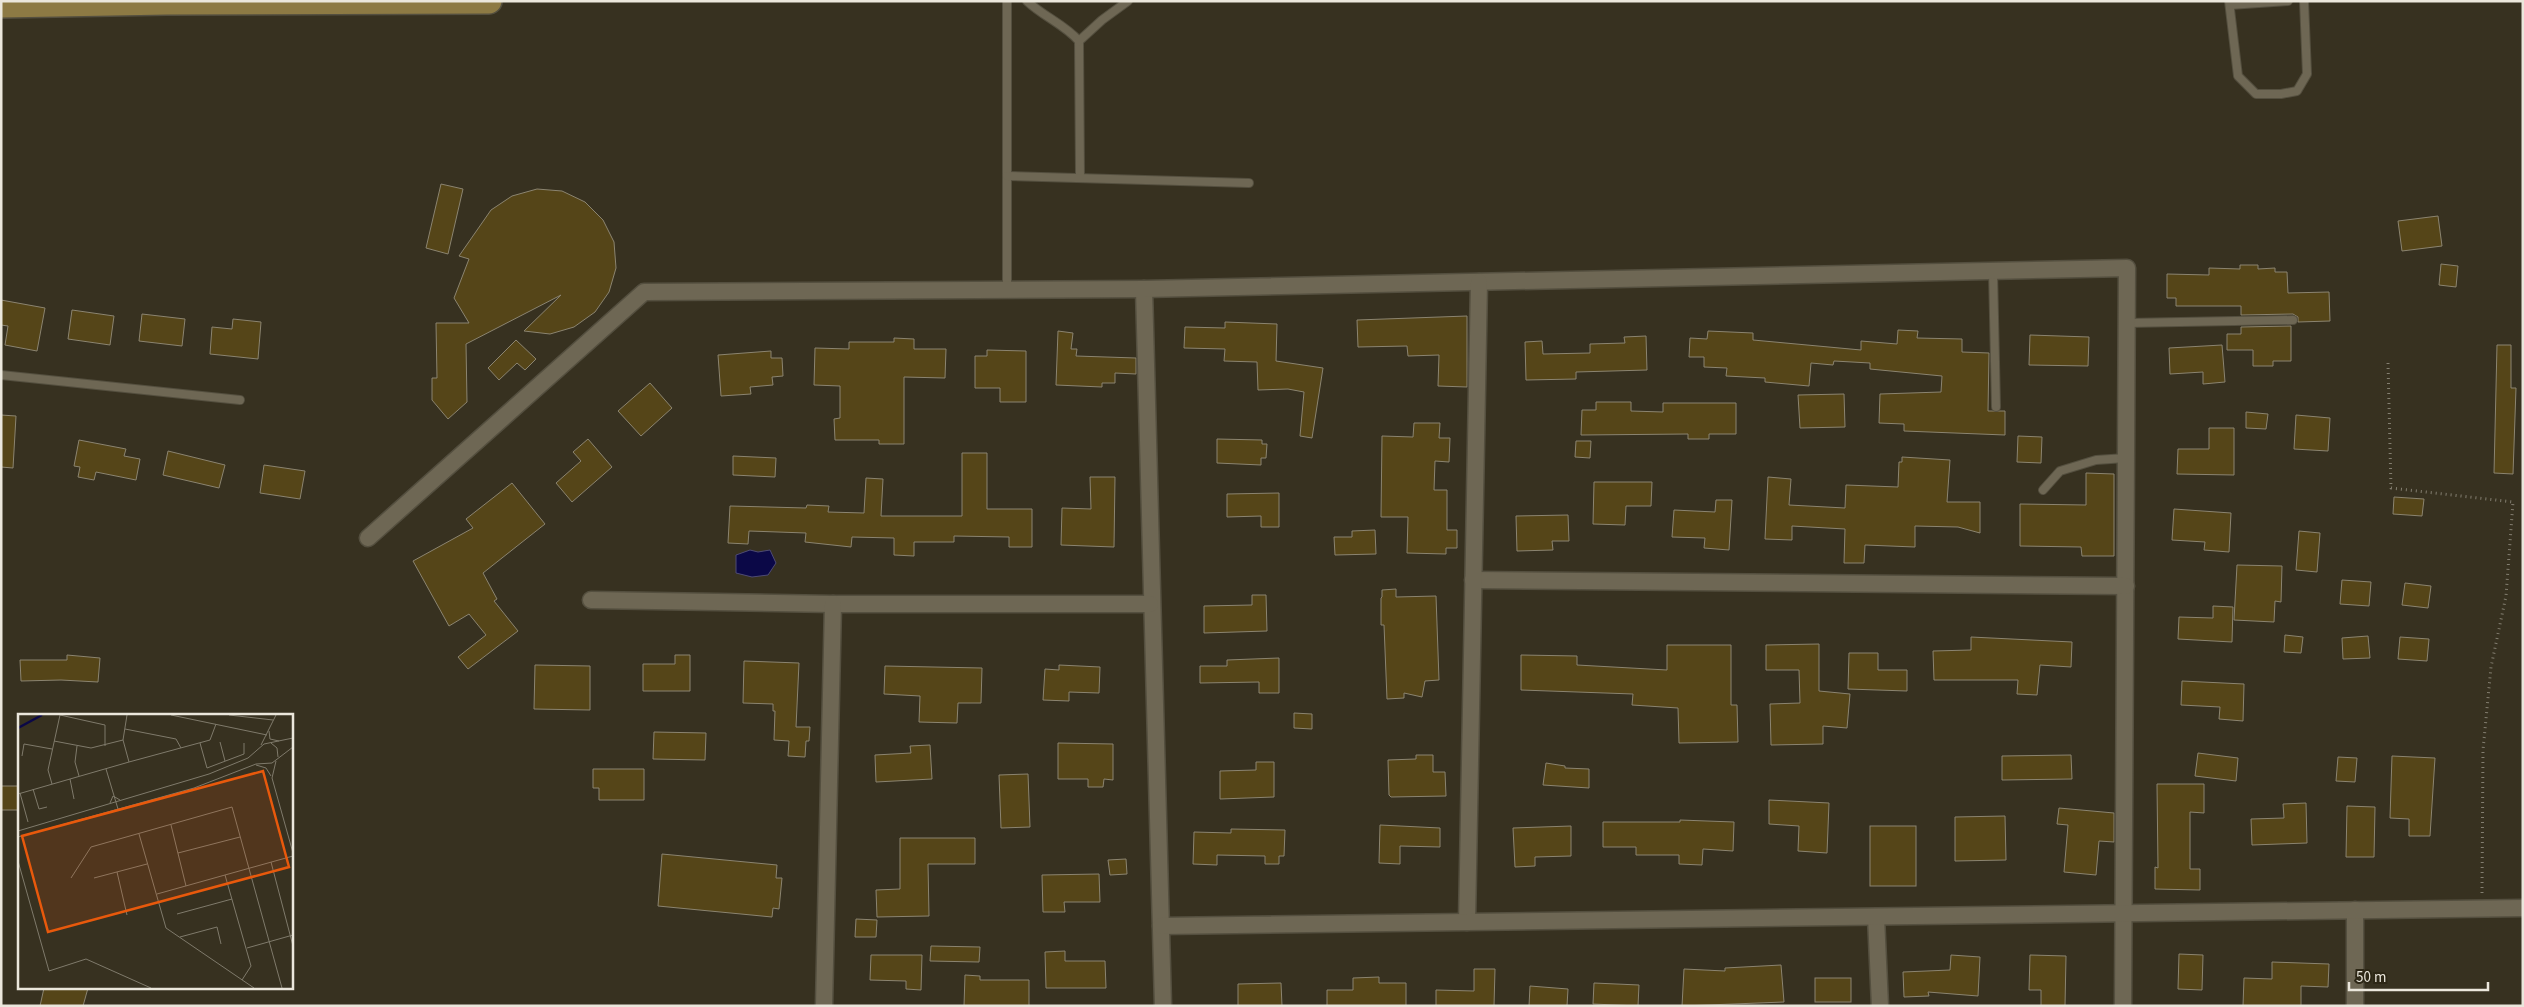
<svg xmlns="http://www.w3.org/2000/svg" width="2524" height="1007" viewBox="0 0 2524 1007" font-family="'Source Sans 3',sans-serif">
	<style>
		.water { fill: #0b0847; stroke: #4e4b74 }
		.building { fill: #554518; stroke: #8b8470 }
		.lines { fill: none; stroke-linecap: round; stroke-linejoin: round }
		.lane-casing { stroke: #544f3f; stroke-width: 10 }
		.street-casing { stroke: #544f3f; stroke-width: 19 }
		.primary-casing { stroke: #544f3f; stroke-width: 28 }
		.path { stroke: #837e70; stroke-width: 3; stroke-dasharray: 1 4; stroke-linecap: butt }
		.lane { stroke: #6e6754; stroke-width: 8 }
		.street { stroke: #6e6754; stroke-width: 16 }
		.primary { stroke: #8d7a44; stroke-width: 25 }
		.inset-river { fill: none; stroke: #0b0847; stroke-width: 2.5 }
		.inset-road { fill: none; stroke: #7f7a6b; stroke-width: 1 }
		.view { fill: #e8590c; fill-opacity: 0.15; stroke: #e8590c; stroke-width: 2.5 }
		.inset-edge { fill: none; stroke: #ebe7dc; stroke-width: 2.5 }
	</style>
	<rect width="100%" height="100%" fill="#373120"/>
	<path class="water" d="M 750,550 L 758,552 L 770,550 L 776,563 L 768,575 L 752,577 L 736,573 L 736,555 Z"/>
	<g class="building">
		<path d="M 441,184 L 463,189 L 448,254 L 426,248 Z"/>
		<path d="M 537,189 L 562,191 L 585,202 L 603,220 L 614,242 L 616,268 L 609,292 L 595,312 L 574,327 L 550,334 L 524,331 L 561,295 L 466,344 L 467,402 L 448,419 L 432,400 L 432,378 L 437,378 L 436,323 L 469,323 L 454,298 L 469,259 L 459,256 L 491,210 L 512,196 Z"/>
		<path d="M 2438,216 L 2442,246 L 2402,251 L 2398,221 Z"/>
		<path d="M 2441,264 L 2458,266 L 2456,287 L 2439,285 Z"/>
		<path d="M 2240,265 L 2258,265 L 2258,269 L 2275,268 L 2275,272 L 2287,272 L 2288,293 L 2329,292 L 2330,321 L 2298,322 L 2298,317 L 2293,314 L 2241,315 L 2241,306 L 2176,306 L 2176,298 L 2167,298 L 2167,274 L 2209,275 L 2209,268 L 2240,269 Z"/>
		<path d="M 1,300 L 45,308 L 37,351 L 5,345 L 8,326 L 1,325 Z"/>
		<path d="M 72,310 L 114,316 L 110,345 L 68,339 Z"/>
		<path d="M 142,314 L 185,319 L 182,346 L 139,341 Z"/>
		<path d="M 1467,316 L 1467,387 L 1438,386 L 1439,355 L 1408,356 L 1407,346 L 1358,347 L 1357,320 Z"/>
		<path d="M 233,319 L 261,322 L 258,359 L 210,354 L 212,327 L 232,329 Z"/>
		<path d="M 1225,322 L 1277,324 L 1276,361 L 1323,368 L 1312,438 L 1300,436 L 1304,392 L 1288,389 L 1258,390 L 1257,362 L 1224,361 L 1225,349 L 1184,348 L 1185,327 L 1225,328 Z"/>
		<path d="M 2291,326 L 2291,361 L 2273,361 L 2273,366 L 2253,366 L 2253,350 L 2227,350 L 2227,334 L 2241,334 L 2241,327 Z"/>
		<path d="M 1898,330 L 1918,331 L 1917,338 L 1962,339 L 1962,352 L 1989,353 L 1988,411 L 2005,411 L 2005,435 L 1904,431 L 1904,424 L 1879,423 L 1880,394 L 1941,392 L 1942,376 L 1870,369 L 1870,363 L 1834,361 L 1833,365 L 1811,363 L 1809,386 L 1765,382 L 1765,378 L 1726,376 L 1727,368 L 1704,367 L 1704,357 L 1689,357 L 1690,338 L 1707,339 L 1708,331 L 1753,333 L 1753,340 L 1861,350 L 1861,341 L 1897,344 Z"/>
		<path d="M 1058,331 L 1073,333 L 1071,349 L 1077,349 L 1076,356 L 1136,358 L 1136,374 L 1115,373 L 1115,383 L 1102,383 L 1102,387 L 1056,385 Z"/>
		<path d="M 2030,335 L 2089,337 L 2088,366 L 2029,365 Z"/>
		<path d="M 1646,336 L 1647,370 L 1576,372 L 1576,379 L 1526,380 L 1525,342 L 1542,341 L 1543,354 L 1590,353 L 1590,344 L 1625,343 L 1624,337 Z"/>
		<path d="M 894,338 L 914,339 L 914,349 L 946,349 L 945,378 L 904,377 L 904,444 L 879,444 L 879,440 L 835,440 L 834,419 L 840,418 L 840,386 L 814,385 L 815,348 L 849,349 L 849,342 L 894,342 Z"/>
		<path d="M 516,340 L 536,359 L 525,370 L 517,363 L 499,380 L 488,368 Z"/>
		<path d="M 2222,345 L 2225,382 L 2203,384 L 2203,372 L 2170,374 L 2169,348 Z"/>
		<path d="M 2497,345 L 2511,345 L 2511,388 L 2516,388 L 2513,474 L 2494,473 Z"/>
		<path d="M 987,350 L 1026,351 L 1026,402 L 1000,402 L 1000,388 L 975,388 L 975,356 L 987,356 Z"/>
		<path d="M 771,351 L 771,358 L 782,358 L 783,376 L 772,377 L 773,385 L 750,387 L 751,394 L 721,396 L 718,355 Z"/>
		<path d="M 650,383 L 672,408 L 641,436 L 618,411 Z"/>
		<path d="M 1844,394 L 1845,427 L 1800,428 L 1798,395 Z"/>
		<path d="M 1596,402 L 1631,402 L 1631,411 L 1663,412 L 1663,403 L 1736,403 L 1736,434 L 1709,434 L 1709,439 L 1688,439 L 1688,434 L 1581,435 L 1582,410 L 1596,410 Z"/>
		<path d="M 2246,412 L 2268,414 L 2266,429 L 2246,428 Z"/>
		<path d="M 1,415 L 16,416 L 13,468 L 1,467 Z"/>
		<path d="M 2296,415 L 2330,418 L 2328,451 L 2294,449 Z"/>
		<path d="M 1414,423 L 1440,423 L 1439,438 L 1450,438 L 1449,462 L 1435,461 L 1434,490 L 1447,490 L 1447,530 L 1457,530 L 1457,548 L 1446,548 L 1446,554 L 1407,553 L 1408,517 L 1381,517 L 1382,436 L 1413,437 Z"/>
		<path d="M 2209,428 L 2234,428 L 2234,475 L 2177,474 L 2178,449 L 2209,449 Z"/>
		<path d="M 2018,436 L 2042,437 L 2041,463 L 2017,462 Z"/>
		<path d="M 588,439 L 612,467 L 572,502 L 556,483 L 581,461 L 573,452 Z"/>
		<path d="M 1217,439 L 1262,440 L 1262,444 L 1267,444 L 1266,458 L 1261,458 L 1261,465 L 1217,463 Z"/>
		<path d="M 79,440 L 126,449 L 124,456 L 140,459 L 136,480 L 96,472 L 94,480 L 78,477 L 80,467 L 74,466 Z"/>
		<path d="M 1576,441 L 1591,441 L 1590,458 L 1575,457 Z"/>
		<path d="M 168,451 L 225,465 L 219,488 L 163,475 Z"/>
		<path d="M 962,453 L 987,453 L 987,509 L 1032,509 L 1032,547 L 1009,547 L 1009,537 L 954,536 L 954,542 L 914,542 L 914,556 L 894,555 L 894,538 L 852,537 L 851,547 L 805,542 L 806,533 L 749,531 L 748,544 L 728,543 L 730,506 L 806,508 L 807,505 L 829,506 L 828,512 L 864,513 L 866,478 L 883,479 L 881,516 L 962,516 Z"/>
		<path d="M 733,456 L 776,458 L 775,477 L 733,475 Z"/>
		<path d="M 1902,457 L 1950,460 L 1947,502 L 1980,502 L 1980,533 L 1958,527 L 1915,526 L 1915,547 L 1865,545 L 1864,563 L 1844,563 L 1845,529 L 1792,526 L 1792,540 L 1765,539 L 1768,477 L 1791,479 L 1789,505 L 1845,508 L 1846,485 L 1898,487 L 1899,462 L 1902,462 Z"/>
		<path d="M 264,465 L 305,471 L 300,499 L 260,493 Z"/>
		<path d="M 2086,473 L 2114,474 L 2114,556 L 2082,556 L 2081,547 L 2020,546 L 2020,504 L 2086,505 Z"/>
		<path d="M 1090,477 L 1115,477 L 1114,547 L 1061,545 L 1062,508 L 1091,509 Z"/>
		<path d="M 1594,482 L 1652,482 L 1651,506 L 1626,506 L 1625,525 L 1593,524 Z"/>
		<path d="M 512,483 L 545,524 L 483,573 L 497,599 L 494,601 L 518,631 L 468,669 L 458,657 L 486,635 L 469,614 L 449,626 L 413,561 L 473,528 L 466,519 Z"/>
		<path d="M 1279,493 L 1279,527 L 1261,527 L 1261,516 L 1227,517 L 1227,494 Z"/>
		<path d="M 2394,497 L 2424,499 L 2422,516 L 2393,514 Z"/>
		<path d="M 1716,500 L 1732,500 L 1729,550 L 1704,548 L 1705,538 L 1672,537 L 1674,510 L 1715,512 Z"/>
		<path d="M 2174,509 L 2231,513 L 2229,552 L 2204,550 L 2205,542 L 2172,540 Z"/>
		<path d="M 1568,515 L 1569,541 L 1552,541 L 1553,550 L 1517,551 L 1516,516 Z"/>
		<path d="M 1375,530 L 1376,554 L 1335,555 L 1334,537 L 1352,537 L 1352,531 Z"/>
		<path d="M 2299,531 L 2320,533 L 2317,572 L 2296,570 Z"/>
		<path d="M 2237,565 L 2282,566 L 2281,602 L 2275,601 L 2274,622 L 2234,620 Z"/>
		<path d="M 2342,580 L 2371,582 L 2369,606 L 2340,604 Z"/>
		<path d="M 2405,583 L 2431,586 L 2428,608 L 2402,605 Z"/>
		<path d="M 1396,589 L 1396,597 L 1436,596 L 1439,680 L 1425,681 L 1422,697 L 1404,693 L 1404,698 L 1387,699 L 1384,625 L 1381,625 L 1381,598 L 1382,597 L 1382,590 Z"/>
		<path d="M 1252,595 L 1266,595 L 1267,631 L 1204,633 L 1204,606 L 1252,605 Z"/>
		<path d="M 2213,606 L 2233,607 L 2232,642 L 2178,639 L 2179,617 L 2213,618 Z"/>
		<path d="M 2285,635 L 2303,637 L 2301,653 L 2284,652 Z"/>
		<path d="M 2368,636 L 2370,658 L 2343,659 L 2342,638 Z"/>
		<path d="M 1971,637 L 2072,642 L 2071,667 L 2040,665 L 2037,695 L 2017,694 L 2018,680 L 1934,680 L 1933,651 L 1971,650 Z"/>
		<path d="M 2400,637 L 2429,639 L 2427,661 L 2398,659 Z"/>
		<path d="M 1819,644 L 1819,691 L 1850,694 L 1847,728 L 1823,726 L 1823,744 L 1771,745 L 1770,704 L 1800,703 L 1799,670 L 1766,670 L 1766,645 Z"/>
		<path d="M 1667,645 L 1731,645 L 1731,705 L 1737,705 L 1738,742 L 1679,743 L 1678,708 L 1632,705 L 1633,694 L 1521,690 L 1521,655 L 1577,656 L 1577,665 L 1667,670 Z"/>
		<path d="M 1849,653 L 1878,653 L 1878,670 L 1907,670 L 1907,691 L 1848,689 Z"/>
		<path d="M 67,655 L 100,658 L 98,682 L 61,680 L 21,681 L 20,660 L 67,660 Z"/>
		<path d="M 675,655 L 690,655 L 690,691 L 643,691 L 643,664 L 675,664 Z"/>
		<path d="M 1279,658 L 1279,693 L 1259,693 L 1259,682 L 1200,683 L 1200,666 L 1227,666 L 1227,660 Z"/>
		<path d="M 744,661 L 799,663 L 796,727 L 810,727 L 809,741 L 806,741 L 805,757 L 788,756 L 789,741 L 774,740 L 775,711 L 773,711 L 773,704 L 743,703 Z"/>
		<path d="M 535,665 L 590,666 L 590,710 L 534,709 Z"/>
		<path d="M 1059,665 L 1100,667 L 1099,693 L 1069,692 L 1069,701 L 1043,700 L 1045,669 L 1059,670 Z"/>
		<path d="M 885,666 L 982,668 L 981,703 L 958,703 L 957,723 L 919,722 L 920,696 L 884,694 Z"/>
		<path d="M 2182,681 L 2244,684 L 2243,721 L 2219,719 L 2220,707 L 2181,705 Z"/>
		<path d="M 1294,713 L 1312,714 L 1312,729 L 1294,728 Z"/>
		<path d="M 654,732 L 706,733 L 705,760 L 653,759 Z"/>
		<path d="M 1058,743 L 1113,744 L 1113,780 L 1104,779 L 1103,787 L 1088,787 L 1088,779 L 1058,779 Z"/>
		<path d="M 930,745 L 932,779 L 876,782 L 875,755 L 911,753 L 910,746 Z"/>
		<path d="M 2198,753 L 2238,758 L 2236,781 L 2195,776 Z"/>
		<path d="M 1416,755 L 1433,755 L 1433,772 L 1445,772 L 1446,796 L 1391,797 L 1389,795 L 1388,760 L 1416,759 Z"/>
		<path d="M 2071,755 L 2072,779 L 2002,780 L 2002,756 Z"/>
		<path d="M 2392,756 L 2435,758 L 2430,836 L 2409,836 L 2409,819 L 2390,818 Z"/>
		<path d="M 2338,757 L 2357,758 L 2355,782 L 2336,781 Z"/>
		<path d="M 1256,762 L 1274,762 L 1274,797 L 1220,799 L 1220,771 L 1256,770 Z"/>
		<path d="M 1546,763 L 1565,766 L 1565,768 L 1589,769 L 1589,788 L 1543,785 Z"/>
		<path d="M 593,769 L 644,769 L 644,800 L 599,800 L 599,788 L 593,788 Z"/>
		<path d="M 1028,774 L 1030,827 L 1001,828 L 999,775 Z"/>
		<path d="M 2157,784 L 2204,784 L 2204,813 L 2190,812 L 2190,869 L 2200,869 L 2200,890 L 2155,889 L 2155,867 L 2158,868 Z"/>
		<rect x="1" y="786" width="18" height="24"/>
		<path d="M 1769,800 L 1829,803 L 1827,853 L 1798,851 L 1799,826 L 1769,824 Z"/>
		<path d="M 2306,803 L 2307,843 L 2252,845 L 2251,819 L 2284,818 L 2283,804 Z"/>
		<path d="M 2347,806 L 2375,807 L 2374,857 L 2346,857 Z"/>
		<path d="M 2059,808 L 2114,813 L 2114,842 L 2099,841 L 2096,875 L 2064,872 L 2068,825 L 2057,824 Z"/>
		<path d="M 2005,816 L 2006,860 L 1955,861 L 1955,817 Z"/>
		<path d="M 1680,820 L 1734,822 L 1733,851 L 1703,849 L 1702,865 L 1679,864 L 1679,855 L 1636,855 L 1636,847 L 1603,847 L 1603,822 L 1680,822 Z"/>
		<path d="M 1380,825 L 1440,828 L 1440,847 L 1400,846 L 1400,864 L 1379,863 Z"/>
		<path d="M 1571,826 L 1571,856 L 1535,857 L 1535,866 L 1515,867 L 1513,828 Z"/>
		<rect x="1870" y="826" width="46" height="60"/>
		<path d="M 1231,829 L 1285,830 L 1284,856 L 1279,856 L 1279,864 L 1265,864 L 1265,856 L 1217,855 L 1217,865 L 1193,864 L 1194,832 L 1231,833 Z"/>
		<path d="M 900,838 L 975,838 L 975,864 L 928,864 L 929,916 L 877,917 L 876,890 L 900,889 Z"/>
		<path d="M 662,854 L 777,865 L 776,878 L 782,878 L 779,909 L 773,908 L 772,917 L 658,906 Z"/>
		<path d="M 1126,859 L 1127,874 L 1110,875 L 1108,860 Z"/>
		<path d="M 1099,874 L 1100,902 L 1064,902 L 1065,912 L 1043,912 L 1042,875 Z"/>
		<path d="M 856,919 L 877,920 L 876,937 L 855,937 Z"/>
		<path d="M 931,946 L 980,947 L 979,962 L 930,961 Z"/>
		<path d="M 1065,951 L 1065,961 L 1105,961 L 1106,988 L 1046,988 L 1045,952 Z"/>
		<path d="M 2179,954 L 2203,955 L 2202,990 L 2178,989 Z"/>
		<path d="M 871,955 L 922,955 L 921,990 L 906,989 L 906,981 L 870,980 Z"/>
		<path d="M 1951,955 L 1980,957 L 1978,996 L 1928,992 L 1929,996 L 1904,997 L 1903,972 L 1950,970 Z"/>
		<path d="M 2030,955 L 2066,956 L 2065,1006 L 2041,1006 L 2041,990 L 2029,990 Z"/>
		<path d="M 2272,962 L 2329,964 L 2328,987 L 2301,986 L 2301,1006 L 2243,1006 L 2244,978 L 2272,979 Z"/>
		<path d="M 1781,965 L 1784,1002 L 1682,1006 L 1684,969 L 1725,971 L 1725,968 Z"/>
		<path d="M 1474,969 L 1495,969 L 1494,1006 L 1436,1006 L 1436,990 L 1474,991 Z"/>
		<path d="M 965,975 L 980,976 L 980,980 L 1029,980 L 1029,1006 L 964,1006 Z"/>
		<path d="M 1379,977 L 1379,983 L 1406,983 L 1406,1006 L 1327,1006 L 1327,990 L 1353,990 L 1353,978 Z"/>
		<rect x="1815" y="978" width="36" height="24"/>
		<path d="M 1281,983 L 1282,1006 L 1238,1006 L 1238,984 Z"/>
		<path d="M 1594,983 L 1639,985 L 1638,1006 L 1593,1004 Z"/>
		<path d="M 1530,986 L 1568,989 L 1567,1006 L 1529,1006 Z"/>
		<path d="M 44,988 L 88,988 L 83,1006 L 40,1006 Z"/>
	</g>
	<g class="lines">
		<g class="lane-casing">
			<g id="lane">
				<path d="M 1007,1 L 1007,289"/>
				<path d="M 1027,1 C 1044,17 1064,24 1079,41 L 1080,178"/>
				<path d="M 2229,1 L 2238,76 L 2256,94 L 2281,94 L 2297,91 L 2307,74 L 2304,1"/>
				<path d="M 2230,5 L 2288,1"/>
				<path d="M 1079,41 L 1102,20 L 1128,1"/>
				<path d="M 1007,176 L 1249,183"/>
				<path d="M 1993,271 L 1996,407"/>
				<path d="M 2127,323 L 2293,320"/>
				<path d="M 1,375 L 240,400"/>
				<path d="M 2043,490 L 2060,471 L 2096,460 L 2126,458"/>
			</g>
		</g>
		<g class="street-casing">
			<g id="street">
				<path d="M 1144,289 L 1163,1006"/>
				<path d="M 368,538 L 644,292 L 1144,289 L 2127,268 L 2123,1006"/>
				<path d="M 1473,580 L 2126,586"/>
				<path d="M 591,600 L 833,604 L 1150,604"/>
				<path d="M 2355,910 L 2355,1006"/>
				<path d="M 1876,917 L 1880,1006"/>
				<path d="M 1467,922 L 1479,282"/>
				<path d="M 1161,926 L 2523,908"/>
				<path d="M 824,1006 L 833,604"/>
			</g>
		</g>
		<g class="primary-casing">
			<path id="primary" d="M 1,5 L 167,2 L 489,1"/>
		</g>
		<path class="path" d="M 2388,363 L 2391,488 L 2513,502 L 2506,596 L 2491,667 L 2483,750 L 2482,893"/>
		<use href="#lane" class="lane"/>
		<use href="#street" class="street"/>
		<use href="#primary" class="primary"/>
	</g>
	<g transform="translate(18 714)">
		<rect width="275" height="275" fill="#373120"/>
		<path class="inset-river" d="M 0,14 L 24,1"/>
		<path class="inset-road" d="M 42,1 L 87,11 L 87,32M 153,1 L 249,21M 211,1 L 255,6M 107,15 L 158,25 L 163,34M 251,17 L 252,25 L 261,27M 36,27 L 73,34 L 105,26M 202,28 L 207,47M 182,29 L 189,54 L 226,40 L 226,29M 253,29 L 259,34 L 260,43M 243,31 L 258,1M 59,32 L 57,48 L 61,62M 4,42 L 6,30 L 34,35M 258,47 L 254,64 L 275,139M 111,48 L 192,26 L 198,10M 238,51 L 248,54 L 253,62M 88,55 L 100,95M 52,65 L 56,85M 34,70 L 30,56 L 42,1M 15,75 L 21,95 L 29,93M 2,79 L 10,108M 0,80 L 111,48 L 105,26 L 109,1M 92,89 L 95,82 L 102,86M 153,111 L 168,172M 0,117 L 191,60 L 230,44 L 246,30 L 275,24M 121,120 L 148,214 L 236,274M 0,123 L 176,74 L 238,50 L 254,49 L 275,33M 160,139 L 222,123M 0,147 L 31,257 L 68,245 L 133,274M 253,148 L 275,232M 99,158 L 109,201M 207,161 L 233,252 L 224,266M 53,164 L 73,133 L 214,93 L 264,274M 76,164 L 129,150M 139,180 L 275,142M 159,200 L 214,185M 162,223 L 199,213 L 203,230M 229,234 L 275,221"/>
		<path class="view" d="M 245,57 L 271,153 L 30,218 L 4,122 Z"/>
		<rect width="275" height="275" class="inset-edge"/>
	</g>
	<rect width="2524" height="1007" fill="none" stroke="#ebe7dc" stroke-width="5"/>
	<path d="M2349 982v8h139v-8" fill="none" stroke="#ebe7dc" stroke-width="2.5"/>
	<text x="2356" y="982" font-size="15" fill="#ebe7dc" stroke="#2d2716" stroke-width="4" paint-order="stroke">50 m</text>
</svg>
